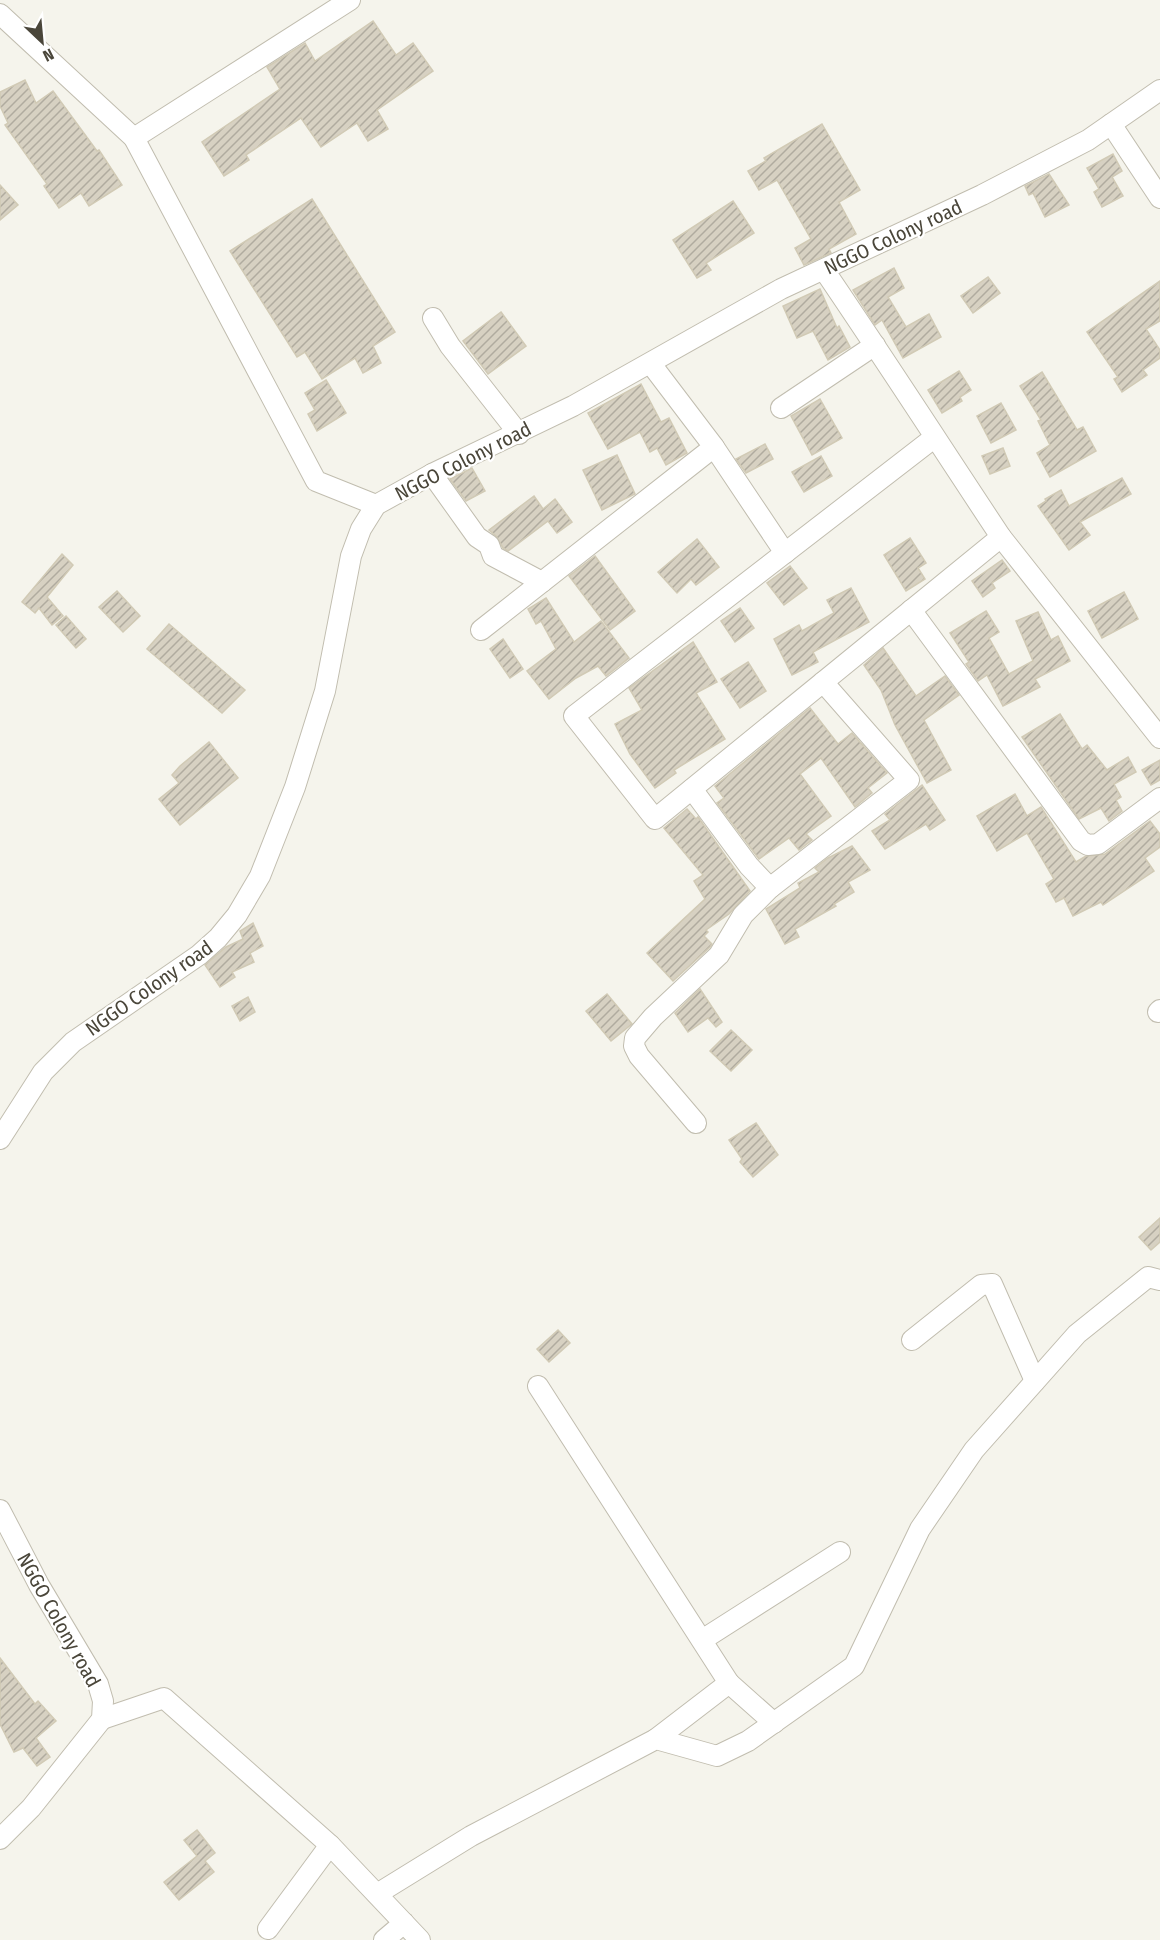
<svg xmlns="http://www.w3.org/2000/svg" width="1160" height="1940" viewBox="0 0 1160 1940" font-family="'Fira Sans Condensed',sans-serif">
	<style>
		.building { fill: url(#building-hatch); stroke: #d1cab5; stroke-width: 1.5 }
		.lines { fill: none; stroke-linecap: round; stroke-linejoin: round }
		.minor-casing { stroke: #c1bdaf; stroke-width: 22 }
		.minor { stroke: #fff; stroke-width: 20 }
		.labels { text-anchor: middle; stroke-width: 4.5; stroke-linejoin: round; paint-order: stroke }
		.street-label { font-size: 20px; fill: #4a463a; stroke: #fff }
	</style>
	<defs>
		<pattern id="building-hatch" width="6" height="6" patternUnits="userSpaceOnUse" patternTransform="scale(1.5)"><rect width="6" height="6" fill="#d7d1c2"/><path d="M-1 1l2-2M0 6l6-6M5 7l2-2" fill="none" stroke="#b0ab9f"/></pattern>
	</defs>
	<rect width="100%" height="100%" fill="#f5f4ec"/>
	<g class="building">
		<path d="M 373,21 L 396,55 L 413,43 L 433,71 L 377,110 L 388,129 L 368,141 L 357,123 L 321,147 L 301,118 L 246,155 L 249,160 L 224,176 L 202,142 L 280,89 L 267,67 L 305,43 L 315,61 Z"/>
		<path d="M 25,80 L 36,103 L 53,91 L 97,151 L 99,150 L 122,185 L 89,206 L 81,193 L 59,208 L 44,186 L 47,184 L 5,125 L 8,123 L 0,106 L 0,92 Z"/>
		<path d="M 822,124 L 860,190 L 839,202 L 856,234 L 829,249 L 831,253 L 804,265 L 795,248 L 811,239 L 777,180 L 759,190 L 748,171 L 766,161 L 764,158 Z"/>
		<path d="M 1113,154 L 1122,171 L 1112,177 L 1123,196 L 1102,207 L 1094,192 L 1099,189 L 1087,168 Z"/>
		<path d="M 1049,174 L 1069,205 L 1045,217 L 1033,193 L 1029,195 L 1025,186 Z"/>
		<path d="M 0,185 L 18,205 L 0,220 Z"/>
		<path d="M 312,199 L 395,332 L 373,346 L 381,363 L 363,373 L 355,358 L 322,379 L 305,352 L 297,357 L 230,251 Z"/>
		<path d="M 733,201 L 754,233 L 706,263 L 711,270 L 697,278 L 673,240 Z"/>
		<path d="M 894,268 L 904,288 L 888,297 L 906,327 L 929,314 L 941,337 L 903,358 L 882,320 L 875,325 L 853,290 Z"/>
		<path d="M 988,277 L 1000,293 L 973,313 L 961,296 Z"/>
		<path d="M 1160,281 L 1160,321 L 1146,329 L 1160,350 L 1160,358 L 1143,370 L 1147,375 L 1122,392 L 1114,379 L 1118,377 L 1087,332 Z"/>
		<path d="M 820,289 L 837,328 L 839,326 L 850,347 L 828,360 L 813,331 L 797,338 L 783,306 Z"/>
		<path d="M 501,312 L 526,346 L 488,374 L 463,341 Z"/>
		<path d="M 959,371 L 971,390 L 960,397 L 962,401 L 942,413 L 928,390 Z"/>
		<path d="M 1042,372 L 1077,430 L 1083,427 L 1096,451 L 1050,477 L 1037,453 L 1050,445 L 1038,421 L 1041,420 L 1020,386 Z"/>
		<path d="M 326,380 L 346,413 L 317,431 L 308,414 L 315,410 L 305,393 Z"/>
		<path d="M 641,384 L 661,422 L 669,418 L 687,453 L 666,465 L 657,448 L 650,452 L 640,432 L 608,449 L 588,413 Z"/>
		<path d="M 820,399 L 842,438 L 812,455 L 791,416 Z"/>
		<path d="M 1001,403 L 1016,430 L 991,443 L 977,416 Z"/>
		<path d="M 765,444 L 773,459 L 746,473 L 736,459 Z"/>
		<path d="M 1003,448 L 1010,466 L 990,474 L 982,456 Z"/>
		<path d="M 617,455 L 635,494 L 602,510 L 583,470 Z"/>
		<path d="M 821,456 L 832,476 L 804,492 L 792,472 Z"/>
		<path d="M 472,468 L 485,491 L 466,501 L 450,479 Z"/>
		<path d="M 1122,478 L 1131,494 L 1080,522 L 1090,535 L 1069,550 L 1038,506 L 1046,501 L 1045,499 L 1061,490 L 1069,506 Z"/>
		<path d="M 534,496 L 543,509 L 555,499 L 572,522 L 557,533 L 548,521 L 508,551 L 503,548 L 496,536 L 489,530 Z"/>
		<path d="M 910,538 L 926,563 L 918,568 L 925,579 L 906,591 L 884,555 Z"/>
		<path d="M 697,539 L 719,567 L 696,585 L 691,579 L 677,593 L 658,572 Z"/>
		<path d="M 62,554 L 73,565 L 47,597 L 63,616 L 52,625 L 39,608 L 35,613 L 22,602 Z"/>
		<path d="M 595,556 L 635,611 L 610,630 L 569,576 Z"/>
		<path d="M 1002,560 L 1010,571 L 992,583 L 995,588 L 983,597 L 972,581 Z"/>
		<path d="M 790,566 L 807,588 L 784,605 L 767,583 Z"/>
		<path d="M 851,588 L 869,622 L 813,652 L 818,662 L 792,675 L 774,639 L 799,625 L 802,631 L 834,613 L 827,600 Z"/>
		<path d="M 117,591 L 140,616 L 123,632 L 99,607 Z"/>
		<path d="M 1124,592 L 1138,619 L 1102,638 L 1088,611 Z"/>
		<path d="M 546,598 L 574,642 L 601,621 L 629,658 L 606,676 L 598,666 L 576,678 L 549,699 L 527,671 L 556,649 L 541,621 L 536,624 L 528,609 Z"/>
		<path d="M 740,608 L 754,628 L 735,642 L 721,621 Z"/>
		<path d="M 986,611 L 999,632 L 989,638 L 1009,674 L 1033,661 L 1016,621 L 1038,612 L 1051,640 L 1058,636 L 1070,661 L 1035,679 L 1040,687 L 1003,706 L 987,675 L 978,681 L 966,664 L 969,662 L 950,633 Z"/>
		<path d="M 66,616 L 86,639 L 76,648 L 56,625 Z"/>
		<path d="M 169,624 L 245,690 L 222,713 L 147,649 Z"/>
		<path d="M 503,639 L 523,669 L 510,678 L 490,649 Z"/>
		<path d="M 693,642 L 717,682 L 696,693 L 725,739 L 674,770 L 676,773 L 655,788 L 630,754 L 615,724 L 642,710 L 629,688 Z"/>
		<path d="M 883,648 L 916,696 L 945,676 L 959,695 L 924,720 L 951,770 L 927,783 L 895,725 L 881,690 L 864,665 Z"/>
		<path d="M 748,662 L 766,691 L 740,708 L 721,679 Z"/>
		<path d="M 810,708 L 838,744 L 852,733 L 887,773 L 868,788 L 872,793 L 855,807 L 821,758 L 800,774 L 831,816 L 806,834 L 812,840 L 799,850 L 789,838 L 759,859 L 717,803 L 724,798 L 715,786 Z"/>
		<path d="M 1060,714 L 1082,749 L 1087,745 L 1107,770 L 1128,757 L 1136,772 L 1114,784 L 1121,797 L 1116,800 L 1122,811 L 1109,821 L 1101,808 L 1079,819 L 1022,737 Z"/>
		<path d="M 209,742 L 238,778 L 180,825 L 159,799 L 179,783 L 172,775 L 180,766 Z"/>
		<path d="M 1160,760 L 1160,780 L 1151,785 L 1142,770 Z"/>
		<path d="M 922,785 L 945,820 L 930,830 L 926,824 L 885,849 L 872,831 L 890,820 L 885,814 Z"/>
		<path d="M 1015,794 L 1027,816 L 1041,807 L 1076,862 L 1086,856 L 1105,854 L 1150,821 L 1160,834 L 1160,847 L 1145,858 L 1154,871 L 1103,905 L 1101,902 L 1073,916 L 1064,898 L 1056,902 L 1046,884 L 1054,879 L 1027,833 L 997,851 L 977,816 Z"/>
		<path d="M 687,809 L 696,819 L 698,817 L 750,891 L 729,914 L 706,930 L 708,932 L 704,936 L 712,944 L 710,947 L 673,981 L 647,953 L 705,899 L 694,881 L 703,875 L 664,828 Z"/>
		<path d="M 852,846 L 870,870 L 848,882 L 854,892 L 834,904 L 836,906 L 795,929 L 799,937 L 785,944 L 766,909 L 800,888 L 798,883 L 819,872 L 815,868 L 828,858 Z"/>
		<path d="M 253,923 L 263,946 L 250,953 L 254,962 L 232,972 L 235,977 L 220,987 L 205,965 L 226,947 L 243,939 L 240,931 Z"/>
		<path d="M 700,989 L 722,1022 L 716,1027 L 708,1018 L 688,1032 L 675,1013 Z"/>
		<path d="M 607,994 L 632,1024 L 611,1041 L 586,1011 Z"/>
		<path d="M 248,997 L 255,1012 L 240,1021 L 232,1006 Z"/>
		<path d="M 731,1030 L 752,1050 L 731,1071 L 710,1051 Z"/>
		<path d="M 756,1123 L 778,1155 L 753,1177 L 740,1162 L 742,1159 L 729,1140 Z"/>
		<path d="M 1160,1218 L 1160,1242 L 1151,1250 L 1139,1237 Z"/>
		<path d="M 558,1330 L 570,1343 L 549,1362 L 537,1349 Z"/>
		<path d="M 0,1658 L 35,1704 L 38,1701 L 56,1721 L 36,1738 L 50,1757 L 37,1766 L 23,1748 L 14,1752 L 0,1724 Z"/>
		<path d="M 197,1830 L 215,1853 L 205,1861 L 214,1872 L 179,1900 L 164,1882 L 197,1856 L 184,1840 Z"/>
	</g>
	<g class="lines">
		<g class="minor-casing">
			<g id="minor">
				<path d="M 0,14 L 134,138 L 316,481 L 376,505"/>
				<path d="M 1111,124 L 1160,198"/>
				<path d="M 134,138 L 350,0"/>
				<path d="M 824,270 C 884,358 942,448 1001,537 L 655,819 L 574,716 L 935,437"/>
				<path d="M 433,318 L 450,346 L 519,434"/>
				<path d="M 781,408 L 875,345"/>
				<path d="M 714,447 L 785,553"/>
				<path d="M 432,474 L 477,537 L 489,545 L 493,556 L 542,582"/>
				<path d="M 1001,537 L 1160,738"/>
				<path d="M 911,610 L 1081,841 L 1088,845 L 1098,844 L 1160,798"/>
				<path d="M 481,630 L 714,447 L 651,364"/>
				<path d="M 692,789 L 749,866 L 770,888"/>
				<path d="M 1158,1012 L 1160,1010"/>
				<path d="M 696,1123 L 639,1056 L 634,1046 L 635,1038 L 653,1017 L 719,955 L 743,915 L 770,888 L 909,780 L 823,682"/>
				<path d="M 0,1139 L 43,1072 L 73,1042 L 199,955 L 218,938 L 237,915 L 260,876 L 295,787 L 325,691 L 351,556 L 361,529 L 376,505 L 432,474 L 573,406 L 781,289 L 982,195 L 1088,140 L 1160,90"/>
				<path d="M 912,1340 L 981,1285 L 992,1284 L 1035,1381"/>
				<path d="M 538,1386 L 729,1683 L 656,1739"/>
				<path d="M 0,1510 L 39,1585 L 98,1684 L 103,1701 L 102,1719 L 31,1808 L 0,1839"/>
				<path d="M 702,1640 L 840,1552"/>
				<path d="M 729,1683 L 774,1723"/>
				<path d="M 102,1719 L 164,1698 L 330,1845 L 420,1940"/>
				<path d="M 377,1894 L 471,1836 L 656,1739 L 717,1756 L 748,1741 L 854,1666 L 920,1529 L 974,1450 L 1077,1334 L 1148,1277 L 1160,1280"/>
				<path d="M 268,1929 L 330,1845"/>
				<path d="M 384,1940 L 404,1923"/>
			</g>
		</g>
		<use href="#minor" class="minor"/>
	</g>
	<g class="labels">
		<g class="street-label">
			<text transform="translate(893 237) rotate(-25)" y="7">NGGO Colony road</text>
			<text transform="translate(463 461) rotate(-27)" y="7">NGGO Colony road</text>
			<text transform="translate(149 988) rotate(-35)" y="7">NGGO Colony road</text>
			<text transform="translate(59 1620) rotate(61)" y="7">NGGO Colony road</text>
		</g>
	</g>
	<g transform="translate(42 42) rotate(154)" stroke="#ffffff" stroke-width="4.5" paint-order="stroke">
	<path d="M0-4.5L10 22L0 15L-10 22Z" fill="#4a463a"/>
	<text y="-9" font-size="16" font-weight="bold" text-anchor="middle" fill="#4a463a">N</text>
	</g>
</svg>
